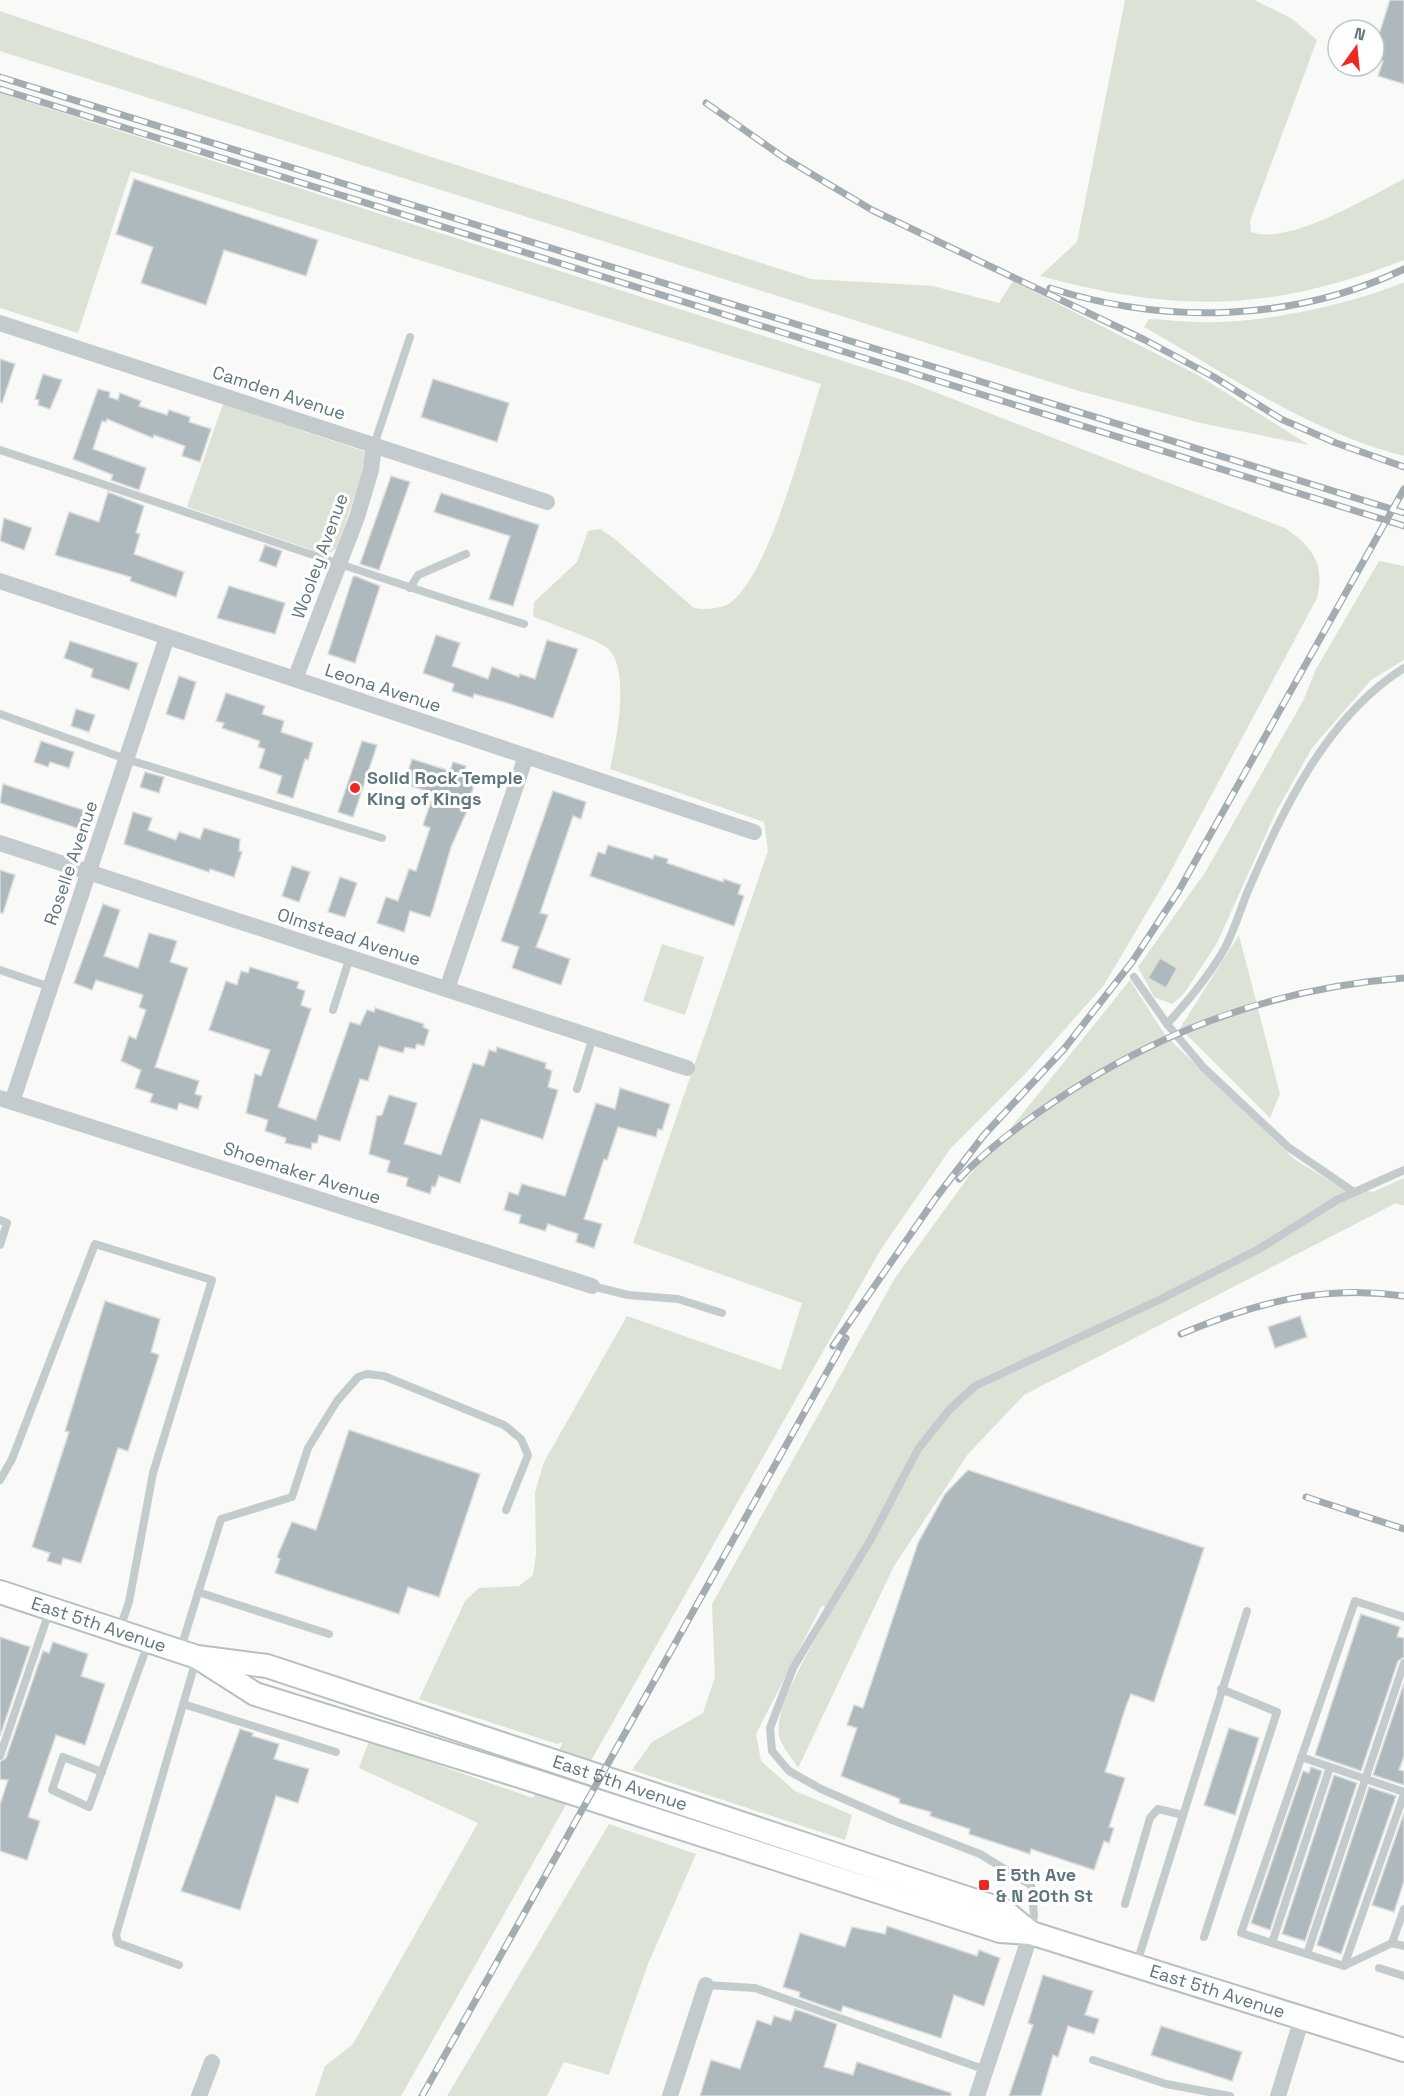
<svg xmlns="http://www.w3.org/2000/svg" width="1404" height="2096" viewBox="0 0 1404 2096" font-family="'Space Grotesk',sans-serif">
	<style>
		.green { fill: #dde2d7 }
		.building { fill: #adb9bc; stroke: #dbdbd9; stroke-width: 1.5 }
		.lines { fill: none; stroke-linecap: round; stroke-linejoin: round }
		.secondary-casing { stroke: #b6bfc2; stroke-width: 26 }
		.lane { stroke: #c4cbcd; stroke-width: 8 }
		.street { stroke: #c4cbcd; stroke-width: 16 }
		.secondary { stroke: #fff; stroke-width: 22 }
		.rail-casing { stroke: #a3adb1; stroke-width: 7 }
		.rail { stroke: #fff; stroke-width: 4.5; stroke-dasharray: 14; stroke-linecap: butt }
		.poi-dot { fill: #f02620; stroke: #fff; stroke-width: 2 }
		.labels { text-anchor: middle; stroke-width: 6; stroke-linejoin: round; paint-order: stroke }
		.street-label { font-size: 18px; fill: #5e767e; stroke: #fff }
		.poi-label { font-size: 18px; font-weight: bold; fill: #5e767e; stroke: #fff; text-anchor: start }
	</style>
	<rect width="100%" height="100%" fill="#f9f9f7"/>
	<g class="green">
		<path d="M 1125,0 L 1254,0 L 1291,18 L 1317,40 L 1250,221 L 1251,232 C 1290,246 1367,197 1404,179 L 1404,260 C 1271,312 1177,313 1040,276 L 1077,242 Z"/>
		<path d="M 0,11 L 419,153 L 811,279 L 933,286 L 999,303 L 1013,281 L 1198,375 L 1309,445 L 1205,424 L 1079,391 L 0,51 Z"/>
		<path d="M 0,93 L 909,382 L 1285,528 C 1313,547 1325,564 1317,598 L 1166,880 L 1104,985 L 1026,1073 L 951,1148 L 881,1249 L 401,2096 L 315,2096 L 325,2066 L 353,2044 L 478,1823 L 359,1768 L 369,1741 L 533,1798 L 563,1742 L 557,1744 L 419,1699 L 465,1601 L 479,1588 L 519,1586 L 533,1575 L 536,1554 L 535,1492 L 544,1462 L 627,1316 L 781,1370 L 802,1303 L 633,1243 L 768,851 L 764,822 L 610,769 C 616,742 632,666 606,647 C 589,636 552,625 533,616 L 534,602 L 577,562 L 588,531 L 600,529 L 615,539 L 694,608 C 705,610 720,609 730,603 C 770,574 805,434 821,384 L 131,171 L 78,333 L 0,308 Z"/>
		<path d="M 1404,282 L 1404,456 C 1311,433 1227,374 1144,327 L 1149,319 C 1170,320 1192,323 1214,322 C 1268,322 1355,303 1404,282 Z"/>
		<path d="M 223,404 L 369,453 L 337,548 L 327,555 L 187,507 Z"/>
		<path d="M 1379,561 L 1404,566 L 1404,660 L 1371,680 L 1312,748 L 1277,810 L 1217,943 L 1183,995 L 1172,1004 L 1154,997 L 1138,967 L 1206,871 L 1303,701 L 1316,669 Z"/>
		<path d="M 1239,935 L 1280,1094 L 1270,1118 L 1180,1028 Z"/>
		<path d="M 662,944 L 704,957 L 685,1015 L 643,1001 Z"/>
		<path d="M 1130,980 L 1165,1035 L 1294,1159 L 1337,1185 L 1373,1192 L 1404,1178 L 1404,1206 L 1396,1203 L 1024,1395 L 968,1454 L 894,1566 L 798,1768 C 793,1759 781,1746 779,1736 C 773,1707 816,1639 831,1612 L 822,1605 L 756,1734 L 761,1761 L 795,1791 L 852,1815 L 845,1840 L 632,1770 L 652,1742 L 703,1713 L 715,1677 L 712,1604 L 895,1278 L 975,1168 L 998,1144 Z"/>
		<path d="M 609,1824 L 696,1854 L 648,1964 L 609,2075 L 564,2062 L 547,2096 L 447,2096 Z"/>
	</g>
	<g class="building">
		<path d="M 1390,0 L 1404,0 L 1404,84 L 1378,76 L 1383,61 L 1374,58 L 1374,50 Z"/>
		<path d="M 134,179 L 318,240 L 306,276 L 224,250 L 206,305 L 141,283 L 153,247 L 116,234 Z"/>
		<path d="M 0,359 L 15,364 L 2,403 L 0,402 Z"/>
		<path d="M 43,374 L 62,380 L 50,409 L 38,405 L 39,400 L 35,399 Z"/>
		<path d="M 433,379 L 509,403 L 497,442 L 421,417 Z"/>
		<path d="M 98,389 L 110,392 L 109,397 L 118,400 L 120,393 L 141,401 L 139,406 L 167,415 L 169,410 L 190,417 L 189,422 L 211,429 L 200,462 L 182,456 L 185,446 L 154,435 L 153,438 L 107,419 L 106,422 L 102,421 L 93,449 L 146,468 L 139,490 L 111,480 L 113,475 L 73,459 Z"/>
		<path d="M 391,476 L 410,482 L 379,570 L 360,564 Z"/>
		<path d="M 108,492 L 144,506 L 136,533 L 140,534 L 134,554 L 184,572 L 176,597 L 130,581 L 131,577 L 55,555 L 69,512 L 99,522 Z"/>
		<path d="M 441,493 L 539,525 L 513,606 L 489,599 L 510,536 L 434,512 Z"/>
		<path d="M 4,518 L 32,528 L 24,550 L 0,541 Z"/>
		<path d="M 265,545 L 282,551 L 276,567 L 259,561 Z"/>
		<path d="M 355,576 L 380,586 L 355,663 L 328,654 L 353,577 Z"/>
		<path d="M 229,586 L 285,603 L 275,634 L 217,618 Z"/>
		<path d="M 436,635 L 460,643 L 452,666 L 488,679 L 492,667 L 519,677 L 520,674 L 535,679 L 547,640 L 578,649 L 553,718 L 504,702 L 474,694 L 473,698 L 452,691 L 454,684 L 423,673 Z"/>
		<path d="M 70,641 L 138,663 L 129,690 L 91,677 L 93,669 L 64,658 Z"/>
		<path d="M 179,676 L 196,682 L 184,720 L 166,714 Z"/>
		<path d="M 226,693 L 265,706 L 262,714 L 284,721 L 281,732 L 313,743 L 308,760 L 305,759 L 293,798 L 277,793 L 282,776 L 259,768 L 265,749 L 258,747 L 260,741 L 222,728 L 224,723 L 216,721 Z"/>
		<path d="M 76,709 L 95,715 L 89,732 L 71,726 Z"/>
		<path d="M 41,741 L 74,752 L 69,768 L 50,762 L 48,767 L 34,762 Z"/>
		<path d="M 362,741 L 377,745 L 353,817 L 338,812 Z"/>
		<path d="M 412,759 L 450,771 L 453,762 L 466,766 L 463,773 L 476,777 L 466,813 L 451,847 L 433,909 L 430,917 L 410,911 L 404,932 L 377,923 L 386,897 L 398,901 L 409,869 L 416,871 L 430,828 L 423,825 L 434,793 L 404,784 Z"/>
		<path d="M 145,772 L 164,777 L 159,793 L 140,787 Z"/>
		<path d="M 3,784 L 86,811 L 80,829 L 0,803 Z"/>
		<path d="M 553,791 L 586,802 L 581,819 L 573,816 L 540,913 L 548,915 L 536,947 L 570,959 L 561,985 L 512,968 L 519,947 L 501,941 Z"/>
		<path d="M 133,812 L 152,818 L 148,830 L 176,840 L 179,832 L 200,839 L 204,828 L 240,839 L 239,851 L 242,852 L 234,877 L 210,869 L 209,872 L 124,844 Z"/>
		<path d="M 608,845 L 653,859 L 654,855 L 668,859 L 667,863 L 723,882 L 724,879 L 741,885 L 738,894 L 744,896 L 734,926 L 590,876 L 598,852 L 605,854 Z"/>
		<path d="M 292,866 L 310,872 L 299,902 L 282,896 Z"/>
		<path d="M 0,870 L 15,875 L 3,913 L 0,913 Z"/>
		<path d="M 340,877 L 357,883 L 345,917 L 328,912 Z"/>
		<path d="M 103,904 L 120,910 L 104,956 L 138,968 L 149,933 L 177,941 L 170,962 L 188,968 L 155,1067 L 199,1081 L 195,1094 L 202,1096 L 198,1109 L 179,1103 L 177,1110 L 150,1102 L 153,1094 L 135,1088 L 141,1070 L 121,1061 L 129,1036 L 136,1039 L 146,1010 L 139,1007 L 143,995 L 96,980 L 92,990 L 74,983 Z"/>
		<path d="M 1160,958 L 1177,968 L 1166,988 L 1148,978 Z"/>
		<path d="M 250,967 L 299,982 L 297,988 L 305,991 L 301,1005 L 311,1009 L 278,1107 L 316,1120 L 350,1022 L 360,1025 L 367,1010 L 374,1012 L 375,1008 L 424,1024 L 423,1027 L 429,1030 L 424,1046 L 417,1044 L 415,1049 L 405,1047 L 403,1053 L 379,1046 L 368,1081 L 360,1079 L 340,1141 L 319,1135 L 317,1143 L 312,1143 L 311,1149 L 285,1143 L 286,1138 L 265,1131 L 268,1120 L 246,1113 L 255,1074 L 261,1076 L 270,1050 L 209,1030 L 226,981 L 237,985 L 241,971 L 248,973 Z"/>
		<path d="M 497,1047 L 546,1063 L 545,1068 L 552,1071 L 548,1087 L 558,1090 L 543,1139 L 481,1119 L 460,1183 L 439,1176 L 435,1187 L 432,1186 L 430,1194 L 406,1186 L 408,1178 L 387,1172 L 390,1161 L 369,1154 L 377,1116 L 382,1115 L 389,1095 L 417,1103 L 404,1144 L 441,1155 L 473,1063 L 484,1066 L 489,1050 L 496,1052 Z"/>
		<path d="M 620,1088 L 670,1104 L 662,1130 L 658,1129 L 656,1137 L 618,1127 L 607,1160 L 604,1159 L 584,1219 L 602,1224 L 594,1248 L 576,1242 L 578,1234 L 548,1224 L 545,1231 L 519,1223 L 521,1215 L 504,1210 L 509,1192 L 518,1195 L 522,1184 L 565,1196 L 596,1103 L 615,1109 Z"/>
		<path d="M 105,1301 L 160,1319 L 151,1352 L 159,1355 L 128,1451 L 118,1448 L 81,1563 L 63,1558 L 61,1565 L 47,1561 L 50,1553 L 32,1547 L 69,1432 L 65,1431 Z"/>
		<path d="M 1300,1316 L 1307,1337 L 1275,1348 L 1268,1327 Z"/>
		<path d="M 349,1430 L 480,1474 L 439,1597 L 408,1587 L 399,1614 L 275,1573 L 280,1559 L 277,1557 L 292,1522 L 316,1530 Z"/>
		<path d="M 968,1470 L 1204,1548 L 1154,1702 L 1131,1694 L 1126,1706 L 1105,1772 L 1125,1778 L 1109,1827 L 1114,1828 L 1109,1843 L 1104,1841 L 1094,1870 L 1031,1849 L 1030,1854 L 969,1834 L 970,1829 L 930,1816 L 931,1812 L 899,1803 L 900,1799 L 841,1776 L 857,1728 L 847,1725 L 854,1705 L 863,1708 L 918,1543 L 945,1494 Z"/>
		<path d="M 1361,1614 L 1400,1627 L 1397,1637 L 1404,1638 L 1404,1657 L 1398,1661 L 1361,1771 L 1315,1755 Z"/>
		<path d="M 0,1637 L 30,1647 L 0,1736 Z"/>
		<path d="M 53,1642 L 88,1654 L 81,1676 L 105,1684 L 85,1745 L 56,1735 L 28,1817 L 40,1821 L 27,1860 L 0,1851 L 0,1805 L 8,1780 L 0,1779 L 0,1762 L 6,1758 L 43,1651 L 49,1653 Z"/>
		<path d="M 1404,1683 L 1404,1756 L 1399,1770 L 1404,1771 L 1404,1785 L 1373,1775 Z"/>
		<path d="M 1229,1728 L 1259,1738 L 1235,1815 L 1204,1805 Z"/>
		<path d="M 240,1729 L 253,1733 L 252,1736 L 279,1744 L 274,1759 L 309,1769 L 298,1803 L 276,1796 L 240,1910 L 181,1891 Z"/>
		<path d="M 1311,1767 L 1322,1771 L 1270,1930 L 1251,1923 L 1303,1771 L 1309,1773 Z"/>
		<path d="M 1334,1775 L 1357,1783 L 1305,1941 L 1282,1934 Z"/>
		<path d="M 1369,1787 L 1396,1796 L 1341,1954 L 1317,1945 Z"/>
		<path d="M 1404,1813 L 1404,1881 L 1394,1912 L 1372,1905 Z"/>
		<path d="M 887,1926 L 977,1956 L 979,1950 L 1000,1958 L 984,2006 L 954,1995 L 941,2038 L 843,2006 L 841,2012 L 799,1997 L 800,1992 L 783,1987 L 800,1933 L 845,1947 L 852,1927 L 885,1934 Z"/>
		<path d="M 1043,1975 L 1093,1991 L 1085,2015 L 1099,2019 L 1094,2034 L 1068,2026 L 1058,2057 L 1053,2055 L 1041,2096 L 1009,2096 L 1033,2025 L 1028,2023 Z"/>
		<path d="M 795,2009 L 837,2024 L 824,2067 L 853,2075 L 857,2062 L 951,2093 L 951,2096 L 700,2096 L 711,2060 L 740,2069 L 757,2020 L 771,2025 L 774,2016 L 791,2021 Z"/>
		<path d="M 1161,2026 L 1242,2052 L 1232,2081 L 1151,2055 Z"/>
	</g>
	<g class="lines">
		<g class="secondary-casing">
			<g id="secondary">
				<path id="s1" d="M 0,1592 L 197,1657 L 267,1666 L 1003,1910 L 1031,1933"/>
				<path id="s2" d="M 197,1657 L 255,1694 L 529,1779 L 1000,1931 L 1031,1933 L 1404,2050"/>
			</g>
		</g>
		<g class="lane">
			<path d="M 374,445 L 410,337"/>
			<path d="M 0,450 C 175,507 348,569 524,624"/>
			<path d="M 410,588 L 418,575 L 466,554"/>
			<path d="M 0,714 L 126,759 L 382,838"/>
			<path d="M 0,970 L 50,987"/>
			<path d="M 1134,977 L 1167,1024 L 1203,1067 L 1288,1147 L 1354,1192"/>
			<path d="M 333,1010 L 350,957"/>
			<path d="M 1167,1024 C 1189,1000 1209,976 1225,948 C 1234,930 1240,911 1247,893 C 1283,810 1325,718 1404,668"/>
			<path d="M 577,1089 L 593,1037"/>
			<path d="M 0,1220 L 7,1223 L 0,1245"/>
			<path d="M 592,1286 L 628,1295 L 678,1299 L 722,1313"/>
			<path d="M 0,1480 L 12,1459 L 95,1244 L 212,1280 L 153,1473 L 129,1602 L 119,1631"/>
			<path d="M 198,1592 L 329,1634"/>
			<path d="M 1404,1617 L 1355,1601 L 1241,1933 L 1344,1966 L 1392,1943 L 1404,1946"/>
			<path d="M 180,1651 L 221,1519 L 292,1497 L 308,1448 L 337,1401 L 358,1377 L 367,1374 L 384,1376 L 504,1425 L 521,1439 L 528,1455 L 506,1510"/>
			<path d="M 183,1704 L 336,1752"/>
			<path d="M 0,1756 L 50,1609"/>
			<path d="M 1301,1757 L 1404,1792"/>
			<path d="M 102,1772 L 63,1757 L 52,1790 L 89,1807 L 149,1641"/>
			<path d="M 1125,1904 L 1150,1818 L 1158,1809 L 1183,1815"/>
			<path d="M 1032,1929 L 1034,1915 L 1031,1885 L 980,1854 L 892,1820 L 821,1789 L 789,1771 L 772,1751 L 770,1728 L 793,1668 L 871,1539 L 918,1449 L 949,1410 L 975,1386 L 1159,1300 L 1259,1249 L 1337,1200 L 1404,1170"/>
			<path d="M 1204,1937 L 1277,1712 L 1221,1689"/>
			<path d="M 1272,1943 L 1330,1767"/>
			<path d="M 1392,1943 L 1404,1909"/>
			<path d="M 1307,1954 L 1404,1663"/>
			<path d="M 179,1965 L 118,1943 L 116,1935 L 196,1660"/>
			<path d="M 1136,1966 L 1247,1611"/>
			<path d="M 1344,1966 L 1404,1794"/>
			<path d="M 1379,1968 L 1404,1976"/>
			<path d="M 706,1985 L 755,1988 L 986,2070"/>
			<path d="M 1093,2060 L 1166,2084 L 1230,2096"/>
		</g>
		<g class="street">
			<path d="M 0,323 L 547,502"/>
			<path d="M 0,581 L 754,832"/>
			<path d="M 295,679 L 357,517 L 371,470 L 374,445"/>
			<path d="M 0,843 L 687,1068"/>
			<path d="M 447,989 L 526,756"/>
			<path d="M 0,1098 L 592,1286"/>
			<path d="M 12,1102 L 167,637"/>
			<path d="M 199,2096 L 212,2062"/>
			<path d="M 670,2096 L 706,1985"/>
			<path d="M 977,2096 L 1031,1933"/>
			<path d="M 1278,2096 L 1302,2018"/>
		</g>
		<use href="#secondary" class="secondary"/>
		<g class="rail-casing">
			<g id="rail">
				<path d="M 0,77 L 1404,513"/>
				<path d="M 0,89 L 1404,526"/>
				<path d="M 706,103 L 783,157 L 872,210 L 1145,340 L 1214,377 L 1281,419 L 1336,443 L 1404,467"/>
				<path d="M 1050,288 C 1165,325 1294,322 1404,269"/>
				<path d="M 959,1179 C 987,1149 1021,1124 1055,1101 C 1161,1030 1275,988 1404,978"/>
				<path d="M 1181,1334 C 1255,1303 1323,1284 1404,1296"/>
				<path d="M 833,1346 L 935,1199 L 984,1135 L 1064,1049 L 1132,962 L 1178,892 L 1404,489"/>
				<path d="M 1306,1497 L 1404,1529"/>
				<path d="M 422,2096 L 846,1338"/>
			</g>
		</g>
		<use href="#rail" class="rail"/>
	</g>
	<g class="poi-dot">
		<circle cx="355" cy="788" r="6"/>
		<rect x="978" y="1879" width="12" height="12" rx="3"/>
	</g>
	<g class="labels">
		<g class="street-label">
			<text transform="translate(279 393) rotate(18)" y="6">Camden Avenue</text>
			<text transform="translate(320 556) rotate(-70)" y="6">Wooley Avenue</text>
			<text transform="translate(383 688) rotate(18)" y="6">Leona Avenue</text>
			<text transform="translate(71 863) rotate(-71)" y="6">Roselle Avenue</text>
			<text transform="translate(349 937) rotate(18)" y="6">Olmstead Avenue</text>
			<text transform="translate(302 1173) rotate(18)" y="6">Shoemaker Avenue</text>
			<text dy="6" stroke="none"><textPath href="#s1" startOffset="104">East 5th Avenue</textPath></text>
			<text dy="6" stroke="none"><textPath href="#s1" startOffset="650">East 5th Avenue</textPath></text>
			<text dy="6" stroke="none"><textPath href="#s2" startOffset="1077">East 5th Avenue</textPath></text>
		</g>
		<g class="poi-label">
			<text x="367" y="784">Solid Rock Temple<tspan x="367" dy="21">King of Kings</tspan></text>
			<text x="996" y="1881">E 5th Ave<tspan x="996" dy="21">&amp; N 20th St</tspan></text>
		</g>
	</g>
	<g transform="translate(1356 48) rotate(15)"><circle r="28" fill="#ffffff" stroke="#bfc8cb" stroke-width="1.5"/>
	<path d="M0-4.5L10 22L0 15L-10 22Z" fill="#f02620"/>
	<text y="-9" font-size="16" font-weight="bold" text-anchor="middle" fill="#5e767e">N</text>
	</g>
</svg>
